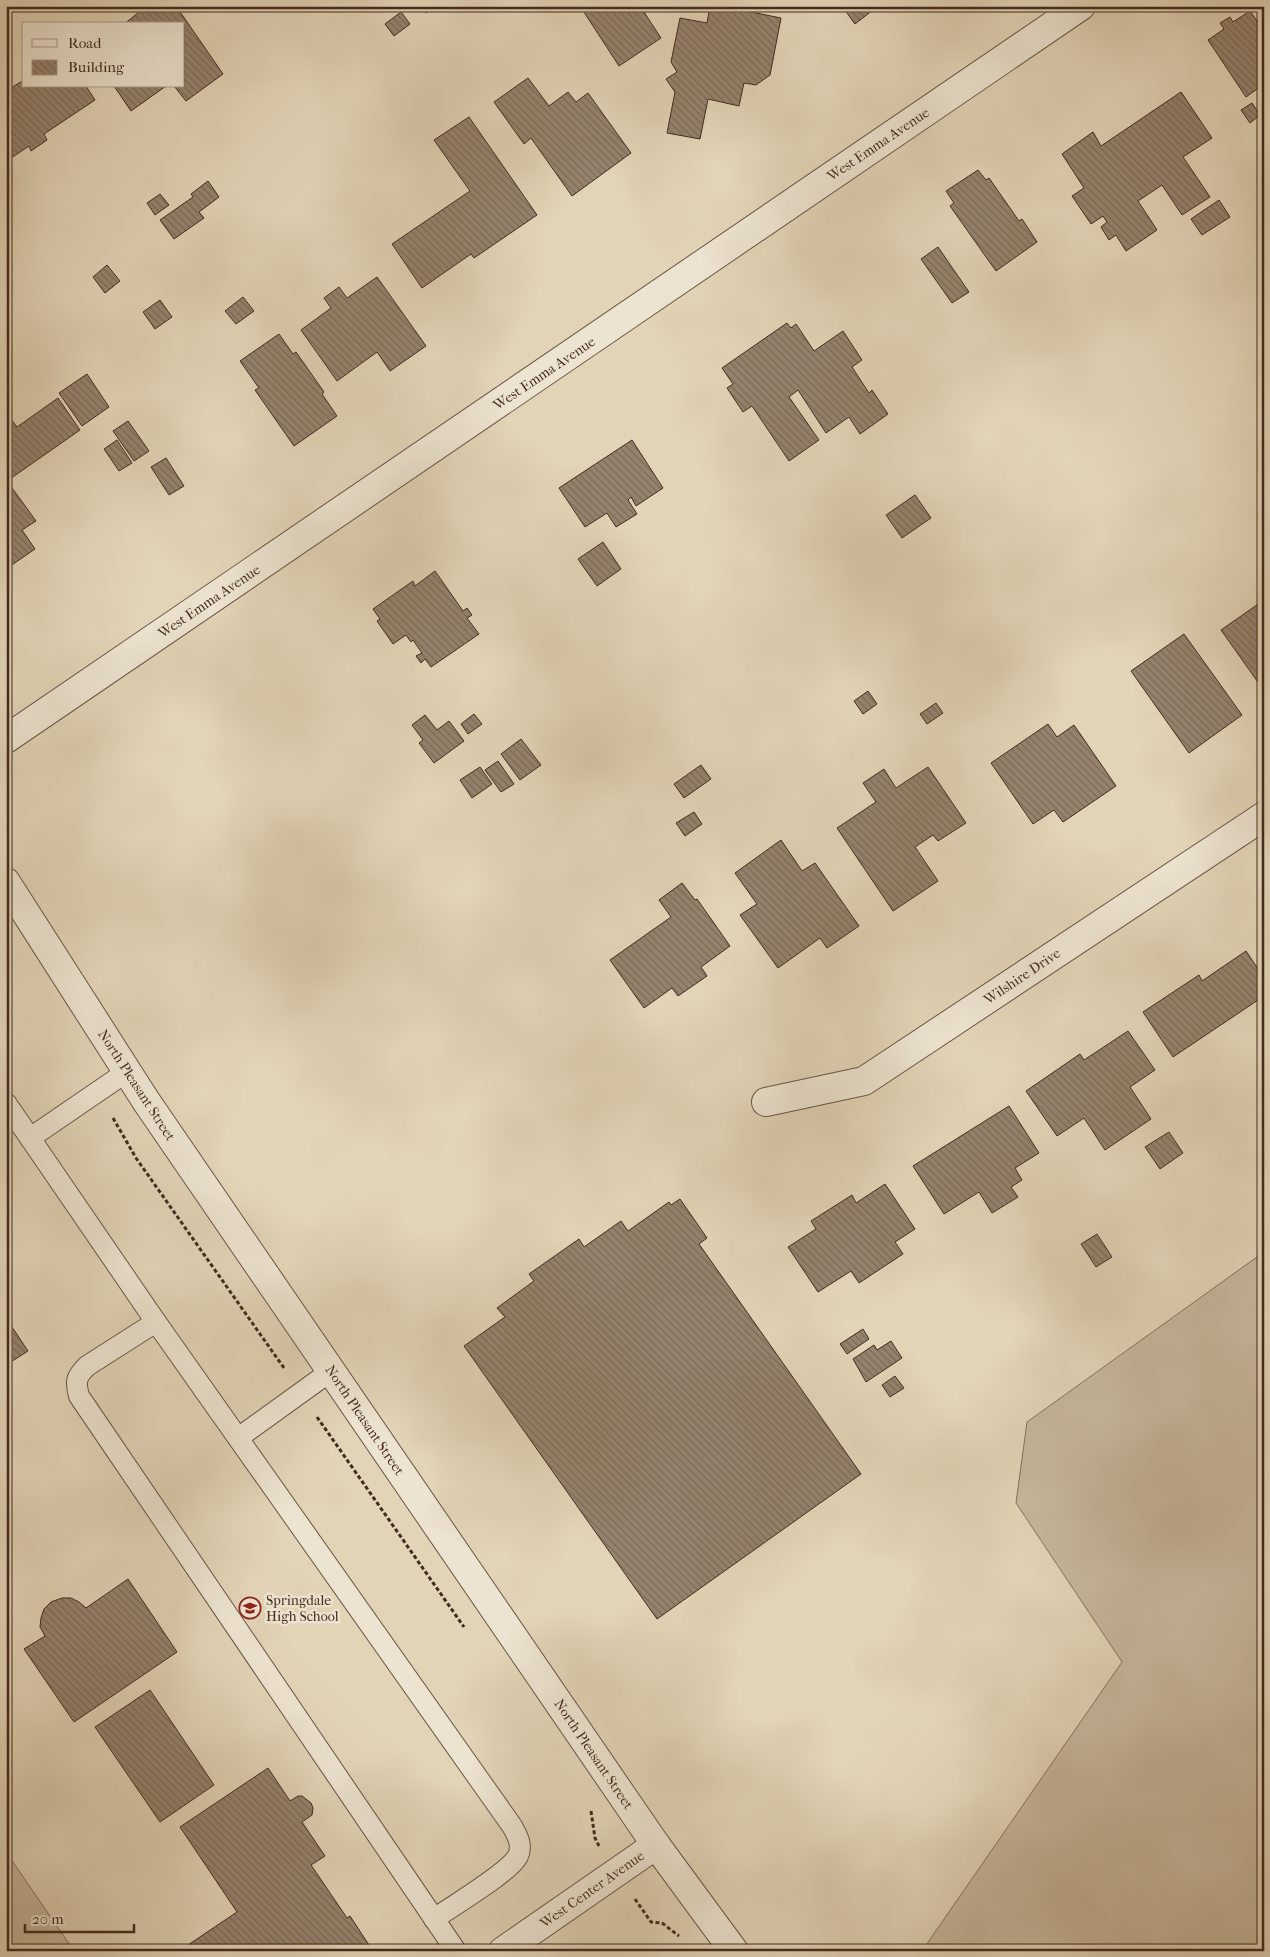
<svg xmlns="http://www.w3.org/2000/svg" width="1270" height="1957" viewBox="0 0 1270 1957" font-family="'IM FELL French Canon',serif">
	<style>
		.pitch { fill: #c7b79d; stroke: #84715e }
		.building { fill: url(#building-back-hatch); stroke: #422b1f }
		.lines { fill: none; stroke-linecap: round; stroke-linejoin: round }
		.lane-casing { stroke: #6a5545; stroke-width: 22 }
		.street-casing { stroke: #6a5545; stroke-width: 30 }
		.path { stroke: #422b1f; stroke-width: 3; stroke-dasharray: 4 2.5; stroke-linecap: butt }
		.lane { stroke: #ece3d0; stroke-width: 20 }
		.street { stroke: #ece3d0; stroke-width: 28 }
		.labels { text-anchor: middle; stroke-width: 5; stroke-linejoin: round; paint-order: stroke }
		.street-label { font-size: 14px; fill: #422b1f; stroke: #ece3d0 }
		.poi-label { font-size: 14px; fill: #422b1f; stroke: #ece3d0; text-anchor: start }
	</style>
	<defs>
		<pattern id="building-back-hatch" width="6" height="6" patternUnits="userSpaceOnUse" patternTransform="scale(1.25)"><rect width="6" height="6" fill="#95836e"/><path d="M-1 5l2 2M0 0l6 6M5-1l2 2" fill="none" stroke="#7b6b5a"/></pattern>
	</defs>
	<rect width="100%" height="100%" fill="#e2d4b7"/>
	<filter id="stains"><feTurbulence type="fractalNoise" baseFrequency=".004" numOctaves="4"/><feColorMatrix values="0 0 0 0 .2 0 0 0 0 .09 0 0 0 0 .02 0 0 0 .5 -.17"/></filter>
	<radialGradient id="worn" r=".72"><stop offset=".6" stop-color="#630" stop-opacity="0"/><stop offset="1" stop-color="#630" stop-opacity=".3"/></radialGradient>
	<g class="pitch">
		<path d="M 1264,1252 L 1264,1951 L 922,1951 L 1122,1662 L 1016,1503 L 1027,1422 Z"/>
		<path d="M 6,1852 L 74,1951 L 6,1951 Z"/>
	</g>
	<g class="building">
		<path d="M 140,6 L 176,6 L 223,74 L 186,101 L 174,86 L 184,86 L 184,24 L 124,24 L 138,13 L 135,10 Z"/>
		<path d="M 422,6 L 436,6 L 426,13 Z"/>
		<path d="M 580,6 L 640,6 L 661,38 L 619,66 Z"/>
		<path d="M 710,6 L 721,6 L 781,18 L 770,75 L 756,85 L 744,83 L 739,106 L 708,99 L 700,139 L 667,133 L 675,92 L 666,79 L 677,72 L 671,62 L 680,18 L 707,23 Z"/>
		<path d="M 842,6 L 878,6 L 855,24 Z"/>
		<path d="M 1250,11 L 1264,31 L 1264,84 L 1246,97 L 1208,40 L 1224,29 L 1220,23 L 1230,17 L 1233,22 Z"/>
		<path d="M 401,12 L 410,24 L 394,36 L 385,24 Z"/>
		<path d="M 528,78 L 549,106 L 568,92 L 576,102 L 588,93 L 631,153 L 572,196 L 531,138 L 524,144 L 494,102 Z"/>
		<path d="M 24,80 L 24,86 L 86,86 L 95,100 L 44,134 L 47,140 L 31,151 L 29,146 L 8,160 L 6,158 L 6,91 Z"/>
		<path d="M 114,86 L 166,86 L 131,111 Z"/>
		<path d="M 1181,92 L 1212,138 L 1183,157 L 1210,197 L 1182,215 L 1162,185 L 1138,201 L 1157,230 L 1126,251 L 1116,235 L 1109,240 L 1101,227 L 1107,222 L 1103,216 L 1091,224 L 1072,196 L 1084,188 L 1062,154 L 1093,132 L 1101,146 Z"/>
		<path d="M 1252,103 L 1260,115 L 1250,123 L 1241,110 Z"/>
		<path d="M 469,117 L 537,215 L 474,258 L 471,254 L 422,288 L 392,244 L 470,191 L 434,140 Z"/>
		<path d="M 978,170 L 986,180 L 989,178 L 1019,221 L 1022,219 L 1037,242 L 996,271 L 950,206 L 954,203 L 946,191 Z"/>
		<path d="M 208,181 L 219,197 L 199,212 L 204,218 L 174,239 L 160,220 L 193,197 L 191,194 Z"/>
		<path d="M 160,194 L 169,205 L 155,215 L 147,203 Z"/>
		<path d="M 1219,200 L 1230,217 L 1202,235 L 1191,219 Z"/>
		<path d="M 938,247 L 969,292 L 952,303 L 921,259 Z"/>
		<path d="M 107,265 L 120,281 L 105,293 L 93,277 Z"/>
		<path d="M 377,277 L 426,346 L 390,371 L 377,352 L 337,381 L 301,330 L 331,308 L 324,298 L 339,287 L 347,298 Z"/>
		<path d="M 243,297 L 254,311 L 236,324 L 225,311 Z"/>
		<path d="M 160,300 L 172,317 L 155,329 L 143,312 Z"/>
		<path d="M 787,323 L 791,328 L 796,324 L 814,351 L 843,331 L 862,360 L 852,367 L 869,393 L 872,390 L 888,414 L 860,434 L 849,417 L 826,433 L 798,390 L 789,397 L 819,440 L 789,461 L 752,406 L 743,412 L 727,388 L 733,384 L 722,368 Z"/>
		<path d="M 279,334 L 293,354 L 296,352 L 324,392 L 322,394 L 337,416 L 294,446 L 255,390 L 259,388 L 240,361 Z"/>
		<path d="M 87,374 L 109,407 L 82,426 L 59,393 Z"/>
		<path d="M 58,398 L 80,430 L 7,481 L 36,521 L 22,530 L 35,549 L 6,569 L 6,422 L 11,419 L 17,427 Z"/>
		<path d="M 128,421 L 149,451 L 134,461 L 113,431 Z"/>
		<path d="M 117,440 L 132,463 L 119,471 L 104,449 Z"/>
		<path d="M 632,440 L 663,488 L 636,506 L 631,497 L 628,500 L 637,514 L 616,527 L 607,513 L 585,527 L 559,488 Z"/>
		<path d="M 166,458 L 184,486 L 169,495 L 151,467 Z"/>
		<path d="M 915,495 L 931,518 L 902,538 L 886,515 Z"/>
		<path d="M 603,542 L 621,569 L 597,586 L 578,559 Z"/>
		<path d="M 435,571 L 463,611 L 467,608 L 472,615 L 467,618 L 479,634 L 431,667 L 425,659 L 421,663 L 416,656 L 422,653 L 413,640 L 411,642 L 406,635 L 393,644 L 377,621 L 380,619 L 373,609 L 413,581 L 415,586 Z"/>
		<path d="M 1264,600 L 1264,683 L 1260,685 L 1221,630 Z"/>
		<path d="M 1184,634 L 1242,715 L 1189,753 L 1131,671 Z"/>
		<path d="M 868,691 L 877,704 L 863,714 L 854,701 Z"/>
		<path d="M 936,703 L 943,713 L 927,724 L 920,714 Z"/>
		<path d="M 474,714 L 482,724 L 468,734 L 461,724 Z"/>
		<path d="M 425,715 L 437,730 L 449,721 L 464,741 L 434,763 L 419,743 L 423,740 L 412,725 Z"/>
		<path d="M 1048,724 L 1057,737 L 1074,725 L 1116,786 L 1063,822 L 1054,810 L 1033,824 L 991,763 Z"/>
		<path d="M 521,739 L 541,765 L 520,780 L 501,754 Z"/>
		<path d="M 498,761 L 514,784 L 501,792 L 485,770 Z"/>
		<path d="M 701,765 L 711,779 L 684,798 L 674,784 Z"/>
		<path d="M 480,767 L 492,784 L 472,798 L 460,780 Z"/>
		<path d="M 928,767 L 966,823 L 938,841 L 933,835 L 915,847 L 938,881 L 893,911 L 837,828 L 876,802 L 863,783 L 884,769 L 896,788 Z"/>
		<path d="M 694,812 L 702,824 L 685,836 L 676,823 Z"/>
		<path d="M 781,840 L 802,871 L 815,863 L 859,926 L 827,948 L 820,938 L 778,968 L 740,915 L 757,904 L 735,873 Z"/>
		<path d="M 682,883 L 695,900 L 697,899 L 730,946 L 701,967 L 707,976 L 678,996 L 672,988 L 644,1008 L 610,960 L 671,917 L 659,900 Z"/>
		<path d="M 1246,951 L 1264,978 L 1264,996 L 1173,1057 L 1143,1012 L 1199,975 L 1202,981 Z"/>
		<path d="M 1128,1031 L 1155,1070 L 1130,1087 L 1151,1119 L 1105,1150 L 1084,1118 L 1057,1136 L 1026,1091 L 1080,1054 L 1084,1060 Z"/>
		<path d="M 1009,1106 L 1039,1153 L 1015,1168 L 1022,1180 L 1011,1187 L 1018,1197 L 992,1213 L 979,1192 L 944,1214 L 913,1166 Z"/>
		<path d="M 1169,1132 L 1183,1153 L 1160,1169 L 1145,1147 Z"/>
		<path d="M 885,1184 L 915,1229 L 895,1242 L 903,1254 L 859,1283 L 851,1271 L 818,1292 L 788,1247 L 816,1229 L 811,1221 L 852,1195 L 856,1203 Z"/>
		<path d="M 680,1199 L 707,1238 L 699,1244 L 861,1474 L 657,1619 L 464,1346 L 505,1317 L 497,1308 L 534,1281 L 529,1274 L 579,1239 L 584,1247 L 621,1221 L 628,1231 L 669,1202 L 671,1205 Z"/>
		<path d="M 1097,1234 L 1112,1257 L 1096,1267 L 1081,1244 Z"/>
		<path d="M 6,1318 L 28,1351 L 6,1365 Z"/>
		<path d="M 863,1329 L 869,1339 L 847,1354 L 840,1344 Z"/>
		<path d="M 891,1341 L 902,1358 L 866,1382 L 853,1359 L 874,1345 L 877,1350 Z"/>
		<path d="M 895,1376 L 904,1388 L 890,1397 L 882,1385 Z"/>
		<path d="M 128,1579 L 177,1652 L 74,1722 L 24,1649 L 45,1636 L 40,1627 L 41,1618 L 44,1609 L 51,1602 L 62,1598 L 71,1598 L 79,1602 L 86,1608 Z"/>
		<path d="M 150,1690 L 214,1785 L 160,1822 L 95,1727 Z"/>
		<path d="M 268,1768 L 290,1801 L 298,1796 L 302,1796 L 311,1803 L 313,1808 L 312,1815 L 302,1822 L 325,1856 L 311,1865 L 347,1918 L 350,1916 L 369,1945 L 361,1951 L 179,1951 L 237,1912 L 180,1827 Z"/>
	</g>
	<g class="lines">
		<g class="lane-casing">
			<g id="lane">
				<path d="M 6,1103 L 30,1138 L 128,1071"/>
				<path d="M 30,1138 L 156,1322 L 512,1826 C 517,1835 523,1845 518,1856 C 509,1873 452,1906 434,1919"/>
				<path d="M 156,1322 L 87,1366 C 76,1377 75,1381 79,1396 L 456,1951"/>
				<path d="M 238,1438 L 331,1371"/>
			</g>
		</g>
		<g class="street-casing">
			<g id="street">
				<path d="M 6,739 L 1081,6"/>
				<path d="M 6,882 L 146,1101 L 656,1845 L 734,1951"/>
				<path d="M 766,1102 L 864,1081 L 1264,816"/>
				<path d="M 503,1951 L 656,1845"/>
			</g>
		</g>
		<g class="path">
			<path d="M 113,1118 L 136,1158 L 284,1368"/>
			<path d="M 317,1417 L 464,1627"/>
			<path d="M 591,1811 L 595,1838 L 599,1846"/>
			<path d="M 635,1899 L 651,1922 L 662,1923 L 679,1936"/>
		</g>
		<use href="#lane" class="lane"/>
		<use href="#street" class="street"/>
	</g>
	<defs>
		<g id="school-ring" transform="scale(1.125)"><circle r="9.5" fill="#ece3d0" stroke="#8f2418" stroke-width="1.5"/><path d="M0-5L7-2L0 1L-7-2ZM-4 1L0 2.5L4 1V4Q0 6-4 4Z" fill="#8f2418"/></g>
	</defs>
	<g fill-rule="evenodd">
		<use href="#school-ring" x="250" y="1608"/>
	</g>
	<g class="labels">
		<g class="street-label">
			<text transform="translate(878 144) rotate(-34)" y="5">West Emma Avenue</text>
			<text transform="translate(544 373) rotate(-34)" y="5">West Emma Avenue</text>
			<text transform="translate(209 601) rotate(-34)" y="5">West Emma Avenue</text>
			<text transform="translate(1022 976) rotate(-34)" y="5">Wilshire Drive</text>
			<text transform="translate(137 1085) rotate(57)" y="5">North Pleasant Street</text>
			<text transform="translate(365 1420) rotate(56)" y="5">North Pleasant Street</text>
			<text transform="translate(594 1754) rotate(56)" y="5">North Pleasant Street</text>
			<text transform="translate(592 1889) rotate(-35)" y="5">West Center Avenue</text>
		</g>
		<g class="poi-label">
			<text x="266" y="1605">Springdale<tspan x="266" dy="16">High School</tspan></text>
		</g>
	</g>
	<rect width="1270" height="1957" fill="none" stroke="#e2d4b7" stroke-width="25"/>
	<rect x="8" y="8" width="1255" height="1942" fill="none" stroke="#422b1f" stroke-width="2.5"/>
	<rect x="12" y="12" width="1245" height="1932" fill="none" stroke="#422b1f"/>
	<rect x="22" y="22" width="162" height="65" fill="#ece3d0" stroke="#a89989"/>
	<rect x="32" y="39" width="25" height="8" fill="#ece3d0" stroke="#a89989"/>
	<text x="68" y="48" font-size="15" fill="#422b1f">Road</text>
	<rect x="32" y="60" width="25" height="15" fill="url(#building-back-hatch)" stroke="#a89989"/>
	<text x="68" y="72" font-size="15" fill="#422b1f">Building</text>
	<path d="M25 1924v8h109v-8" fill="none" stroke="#422b1f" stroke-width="2.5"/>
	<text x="32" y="1924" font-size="15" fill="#422b1f" stroke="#ece3d0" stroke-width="4" paint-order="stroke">20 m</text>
	<rect width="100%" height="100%" filter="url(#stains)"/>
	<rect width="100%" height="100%" fill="url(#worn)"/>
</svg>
